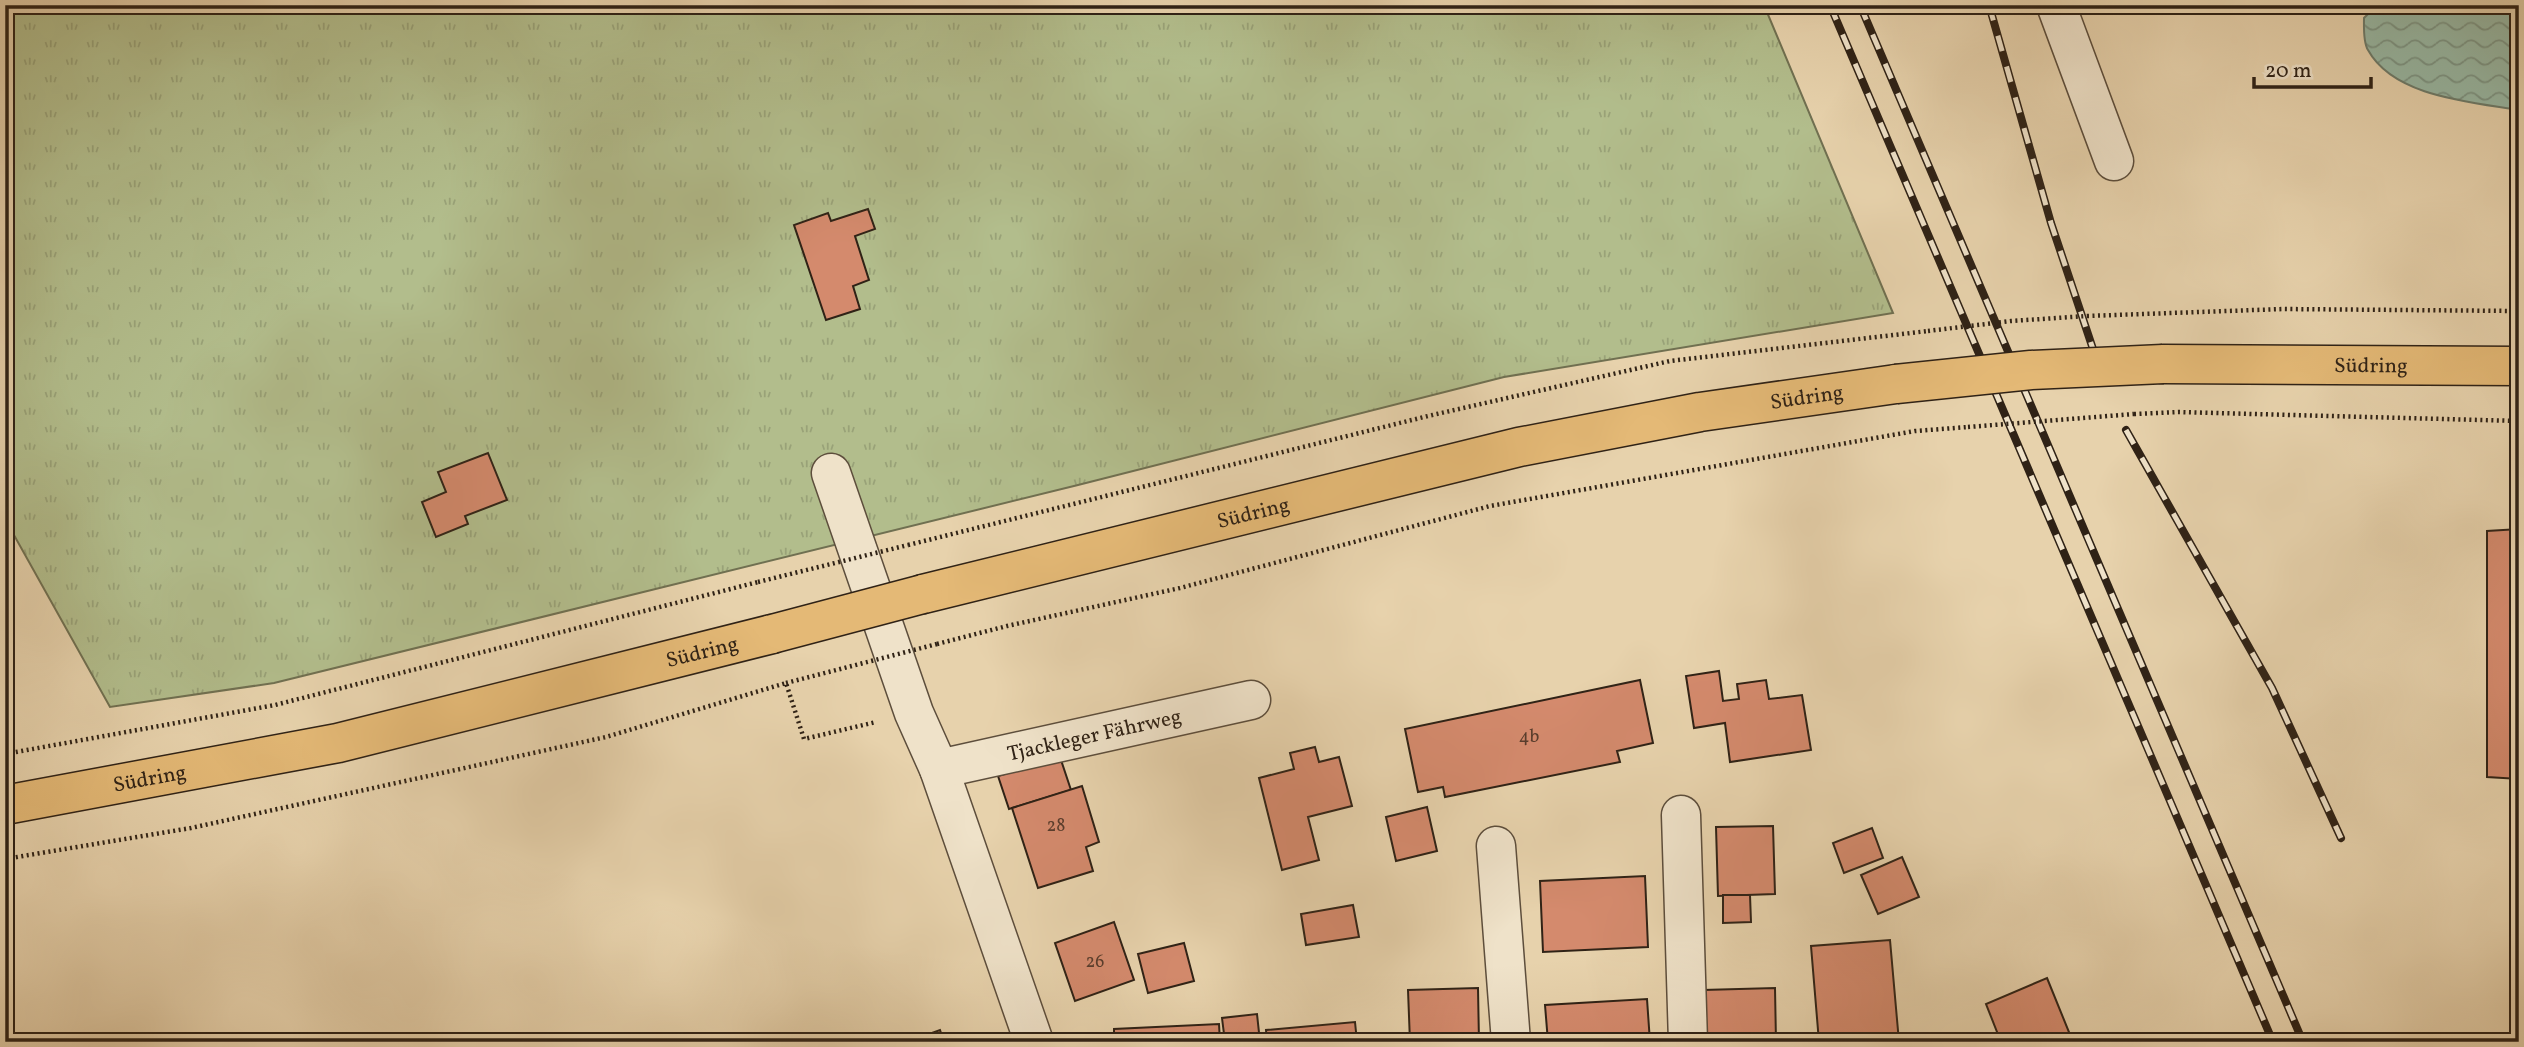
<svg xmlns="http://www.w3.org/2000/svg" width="2524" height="1047" viewBox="0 0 2524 1047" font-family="Vollkorn,serif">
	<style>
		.grass { fill: url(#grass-tufts); stroke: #707051; stroke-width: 2 }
		.water { fill: url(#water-waves); stroke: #6e7c6b; stroke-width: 2 }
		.building { fill: #d48a6d; stroke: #2f2216; stroke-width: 2 }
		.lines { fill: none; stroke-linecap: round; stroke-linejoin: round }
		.minor-casing { stroke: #5d4e3c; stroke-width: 41 }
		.major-casing { stroke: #2f2216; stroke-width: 41 }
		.path { stroke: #2f2216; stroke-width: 4.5; stroke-dasharray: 2 3.5; stroke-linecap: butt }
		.minor { stroke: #efe2c9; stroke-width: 38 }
		.major { stroke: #e4b976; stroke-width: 38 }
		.rail-casing { stroke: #2f2216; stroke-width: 8 }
		.rail { stroke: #efe2c9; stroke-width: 5; stroke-dasharray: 16; stroke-linecap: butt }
		.major-bridge-casing { stroke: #2f2216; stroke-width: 41; stroke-linecap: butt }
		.path-bridge { stroke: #2f2216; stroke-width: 4.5; stroke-dasharray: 2 3.5; stroke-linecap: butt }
		.major-bridge { stroke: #e4b976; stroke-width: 38 }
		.labels { text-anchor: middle; stroke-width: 5; stroke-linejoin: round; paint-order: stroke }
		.number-label { font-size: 18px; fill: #583c2c }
		.street-label { font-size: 21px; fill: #2f2216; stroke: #efe2c9 }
	</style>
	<defs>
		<pattern id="grass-tufts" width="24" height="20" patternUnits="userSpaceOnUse" patternTransform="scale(1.75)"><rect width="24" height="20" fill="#b2bd8c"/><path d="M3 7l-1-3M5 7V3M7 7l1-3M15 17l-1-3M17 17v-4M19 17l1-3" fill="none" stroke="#99a278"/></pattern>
		<pattern id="water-waves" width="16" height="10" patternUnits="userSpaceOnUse" patternTransform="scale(1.75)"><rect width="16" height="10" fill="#98b8a4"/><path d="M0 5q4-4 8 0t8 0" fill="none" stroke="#7c9585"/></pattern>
	</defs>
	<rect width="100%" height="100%" fill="#e7d2ac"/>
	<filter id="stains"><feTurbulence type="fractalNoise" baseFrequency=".00286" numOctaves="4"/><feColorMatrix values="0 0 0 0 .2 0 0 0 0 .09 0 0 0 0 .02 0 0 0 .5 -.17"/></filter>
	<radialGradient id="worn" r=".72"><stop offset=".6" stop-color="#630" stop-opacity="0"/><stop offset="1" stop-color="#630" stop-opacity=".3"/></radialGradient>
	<path class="grass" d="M 5,5 L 1764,5 L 1893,313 L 1504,377 L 1078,485 L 274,683 L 110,707 L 5,519 Z"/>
	<path class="water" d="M 2377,5 L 2519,5 L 2519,110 C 2471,102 2394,97 2368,50 C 2363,42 2364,27 2364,18 Z"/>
	<g class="building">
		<path d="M 868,209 L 875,229 L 855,236 L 869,280 L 853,286 L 860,309 L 826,320 L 794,225 L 828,213 L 831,221 Z"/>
		<path d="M 488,453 L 507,500 L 465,516 L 468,524 L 436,537 L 422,502 L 446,492 L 438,472 Z"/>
		<path d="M 2519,529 L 2519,779 L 2487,777 L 2487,531 Z"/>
		<path d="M 1719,671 L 1723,701 L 1739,699 L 1737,684 L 1766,680 L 1769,699 L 1802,695 L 1811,750 L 1730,762 L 1725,723 L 1694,728 L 1686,676 Z"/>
		<path d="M 1640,680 L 1653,743 L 1617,751 L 1620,762 L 1445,797 L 1443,787 L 1418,792 L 1405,729 Z"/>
		<path d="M 1315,747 L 1319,762 L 1339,757 L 1352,806 L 1308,817 L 1319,860 L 1282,870 L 1259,778 L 1294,769 L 1290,753 Z"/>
		<path d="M 1060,757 L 1071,790 L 1009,809 L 998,776 Z"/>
		<path d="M 1082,786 L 1099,842 L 1086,847 L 1093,871 L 1038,888 L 1012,808 Z"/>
		<path d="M 1427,807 L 1437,851 L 1396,861 L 1386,817 Z"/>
		<path d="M 1773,826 L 1775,894 L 1718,896 L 1716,827 Z"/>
		<path d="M 1872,828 L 1883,858 L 1844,873 L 1833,843 Z"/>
		<path d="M 1902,857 L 1919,897 L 1878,914 L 1861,875 Z"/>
		<path d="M 1645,876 L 1648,947 L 1543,952 L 1540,881 Z"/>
		<path d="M 1723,895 L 1750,895 L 1751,922 L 1723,923 Z"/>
		<path d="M 1353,905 L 1359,937 L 1306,945 L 1301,914 Z"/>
		<path d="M 1114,922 L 1134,980 L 1075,1001 L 1055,943 Z"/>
		<path d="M 1890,940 L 1899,1042 L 1819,1042 L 1811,946 Z"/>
		<path d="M 1184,943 L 1194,981 L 1148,993 L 1138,954 Z"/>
		<path d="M 2047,978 L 2073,1042 L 2001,1042 L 1986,1004 Z"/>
		<path d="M 1478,988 L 1479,1042 L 1410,1042 L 1408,990 Z"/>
		<path d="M 1775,988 L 1776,1042 L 1704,1042 L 1703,990 Z"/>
		<path d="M 1647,999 L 1650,1042 L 1548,1042 L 1545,1005 Z"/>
		<path d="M 1257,1014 L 1260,1042 L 1225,1042 L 1222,1018 Z"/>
		<path d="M 1355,1022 L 1357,1042 L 1267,1042 L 1266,1030 Z"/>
		<path d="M 1219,1024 L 1220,1042 L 1114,1042 L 1114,1029 Z"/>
		<path d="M 940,1030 L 944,1042 L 907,1042 Z"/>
	</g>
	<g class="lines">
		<g class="minor-casing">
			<g id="minor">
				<path d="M 2056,5 L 2114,161"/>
				<path d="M 831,473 L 914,713 L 939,769 L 1034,1042"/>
				<path id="s1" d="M 939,769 L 1251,700"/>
				<path d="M 1681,815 L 1688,1042"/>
				<path d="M 1496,846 L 1511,1042"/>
			</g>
		</g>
		<g class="major-casing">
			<g id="major">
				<path id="s2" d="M 2163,364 L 2519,366"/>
				<path id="s3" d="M 923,594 L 1519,447 L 1700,412 L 1896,384"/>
				<path id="s4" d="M 5,805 L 338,743 L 772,634"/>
			</g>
		</g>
		<g class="path">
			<path d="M 2087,316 L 2283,309 L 2519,311"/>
			<path d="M 2134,414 L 2178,412 L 2519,421"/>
			<path d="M 908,545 L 1428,416 L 1670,361 L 1928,331"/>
			<path d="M 937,644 L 1007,626 L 1180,588 L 1490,506 L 1915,431 L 1968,427"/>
			<path d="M 5,754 L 275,705 L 758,582"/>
			<path d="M 5,859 L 191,828 L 606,737 L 786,683 L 804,739 L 876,722"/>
		</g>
		<use href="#minor" class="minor"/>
		<use href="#major" class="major"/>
		<g class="rail-casing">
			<g id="rail">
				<path d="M 1830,5 L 2273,1042"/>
				<path d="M 1860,5 L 2303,1042"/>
				<path d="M 1989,5 L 2051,223 L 2096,358"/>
				<path d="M 2126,430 L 2272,688 L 2341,838"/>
			</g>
		</g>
		<use href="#rail" class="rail"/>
		<g class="major-bridge-casing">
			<g id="major-bridge">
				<path d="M 1896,384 L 2031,370 L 2163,364"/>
				<path d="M 772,634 L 923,594"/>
			</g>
		</g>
		<g class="path-bridge">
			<path d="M 1928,331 L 2011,321 L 2087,316"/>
			<path d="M 1968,427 L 2134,414"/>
			<path d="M 758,582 L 908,545"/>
			<path d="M 786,683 L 937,644"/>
		</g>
		<use href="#major-bridge" class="major-bridge"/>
	</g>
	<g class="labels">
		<g class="number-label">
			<text x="1529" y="742">4b</text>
			<text x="1056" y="831">28</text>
			<text x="1095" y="967">26</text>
		</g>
		<g class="street-label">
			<text dy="7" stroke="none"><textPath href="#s2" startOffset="208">Südring</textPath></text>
			<text dy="7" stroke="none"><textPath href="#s3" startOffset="906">Südring</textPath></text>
			<text dy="7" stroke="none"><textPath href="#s3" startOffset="340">Südring</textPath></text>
			<text dy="7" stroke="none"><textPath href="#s4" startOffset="714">Südring</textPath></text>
			<text dy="7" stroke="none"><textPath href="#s1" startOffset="159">Tjackleger Fährweg</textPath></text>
			<text dy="7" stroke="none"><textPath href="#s4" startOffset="147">Südring</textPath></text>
		</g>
	</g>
	<rect width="2524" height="1047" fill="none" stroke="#e7d2ac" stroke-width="28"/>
	<rect x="7" y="7" width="2510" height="1033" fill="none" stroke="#2f2216" stroke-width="3.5"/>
	<rect x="14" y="14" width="2496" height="1019" fill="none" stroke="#2f2216" stroke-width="2"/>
	<path d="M2254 77v10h117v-10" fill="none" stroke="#2f2216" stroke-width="3.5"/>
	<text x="2265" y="77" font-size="21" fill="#2f2216" stroke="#efe2c9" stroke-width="5" paint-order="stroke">20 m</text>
	<rect width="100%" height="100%" filter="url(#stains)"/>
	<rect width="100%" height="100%" fill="url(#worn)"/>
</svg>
